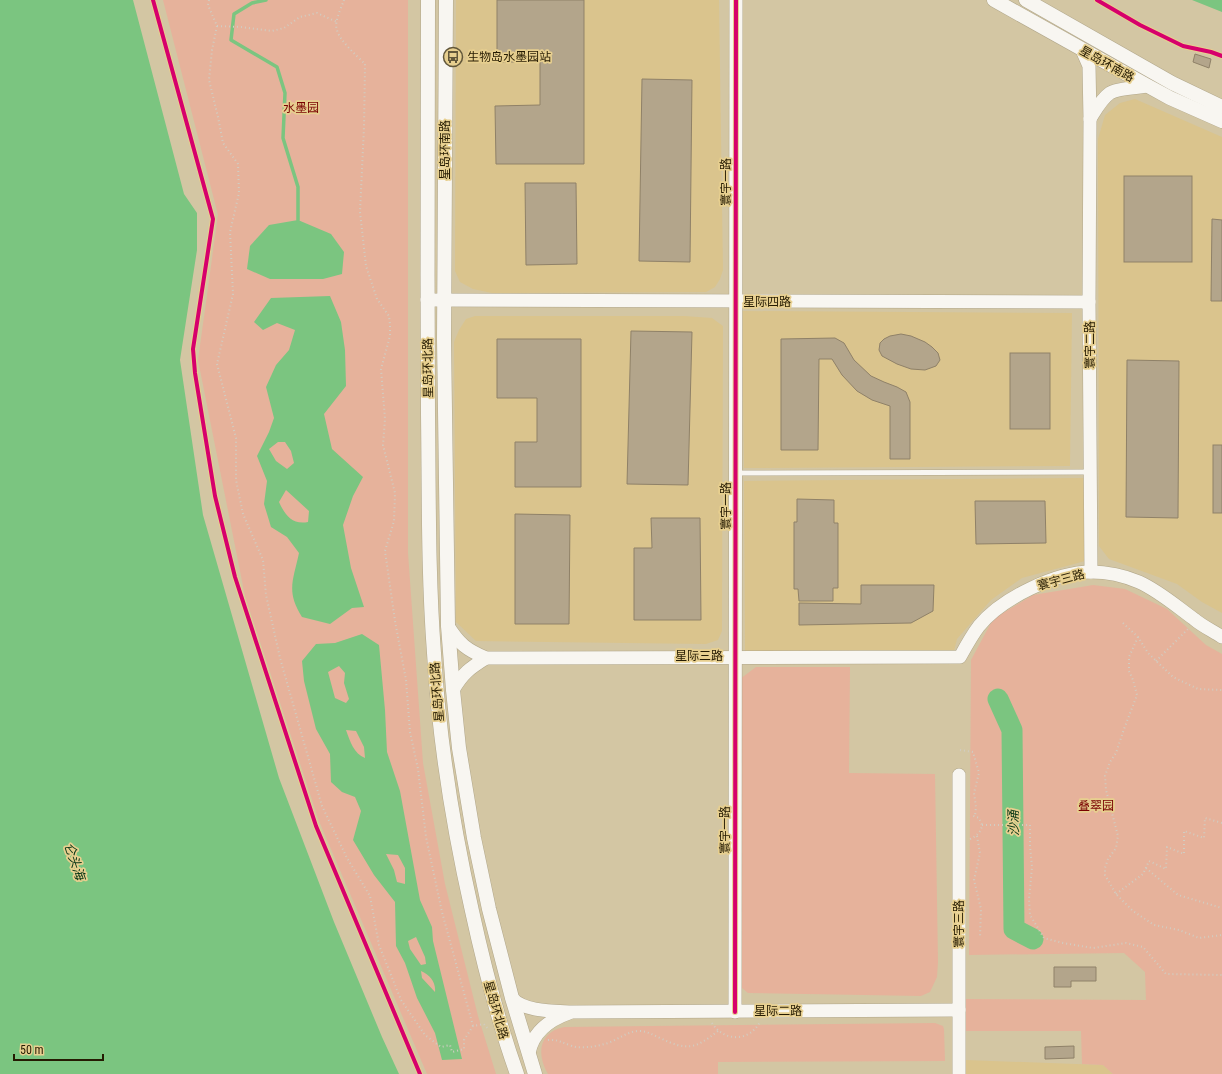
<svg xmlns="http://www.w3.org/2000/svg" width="1222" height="1074" viewBox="0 0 1222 1074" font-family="'Roboto Condensed','Noto Sans SC',sans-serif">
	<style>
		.built { fill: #dac48d }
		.green { fill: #e6b29b }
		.water { fill: #7bc580; fill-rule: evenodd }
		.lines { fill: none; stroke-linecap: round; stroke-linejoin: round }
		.stream { stroke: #7bc580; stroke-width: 3.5 }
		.river { stroke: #7bc580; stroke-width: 21 }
		.building { fill: #b3a58b; stroke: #8f8168 }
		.service-casing { stroke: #b0a68a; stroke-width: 6 }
		.tertiary-casing { stroke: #b0a68a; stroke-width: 14 }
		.secondary-casing { stroke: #b0a68a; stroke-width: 15 }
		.path { stroke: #d1cdc2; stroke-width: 2; stroke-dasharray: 1 3; stroke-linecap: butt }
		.service { stroke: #f8f6f1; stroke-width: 5 }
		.tertiary { stroke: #f8f6f1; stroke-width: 13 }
		.secondary { stroke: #f8f6f1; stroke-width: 14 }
		.cycleway-casing { stroke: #e7cf8f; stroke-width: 6 }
		.cycleway { stroke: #d6006c; stroke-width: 4 }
		.labels { text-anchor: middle; stroke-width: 3.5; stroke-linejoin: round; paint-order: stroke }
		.poi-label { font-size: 12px; fill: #251b02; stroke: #e7cf8f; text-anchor: start }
		.street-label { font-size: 12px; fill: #251b02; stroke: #e7cf8f }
		.park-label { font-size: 12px; fill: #780000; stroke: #e7cf8f }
		.water-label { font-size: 13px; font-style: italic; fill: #053414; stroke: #e7cf8f }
	</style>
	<rect width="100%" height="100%" fill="#d3c6a3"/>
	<g class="built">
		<path d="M 456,0 L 719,0 L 723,270 L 720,279 L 715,287 L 706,292 L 492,293 L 473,289 L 460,282 L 455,271 Z"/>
		<path d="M 1135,99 L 1222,137 L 1222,613 L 1202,602 L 1177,584 L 1109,559 L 1099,546 L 1098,139 L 1105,115 L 1120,103 Z"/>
		<path d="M 742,311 L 1072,313 L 1070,466 L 744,468 Z"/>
		<path d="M 475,316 L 684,316 L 712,318 L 723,326 L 722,631 L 718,640 L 706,644 L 476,641 L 456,622 L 454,342 L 459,330 L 466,319 Z"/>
		<path d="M 1084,478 L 1085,561 L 1022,578 L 991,600 L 957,639 L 954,651 L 745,651 L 744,481 Z"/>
		<path d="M 965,1060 L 1103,1065 L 1113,1074 L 965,1074 Z"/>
	</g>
	<g class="green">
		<path d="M 163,0 L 408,0 L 408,553 L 423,763 L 445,884 L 478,1016 L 496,1074 L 427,1074 L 319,821 L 245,596 L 198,360 L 218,215 Z"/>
		<path d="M 1093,585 L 1125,589 L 1167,609 L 1206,645 L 1222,654 L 1222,1074 L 1113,1074 L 1103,1065 L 1082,1064 L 1081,1031 L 965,1031 L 965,999 L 1146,1000 L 1145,972 L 1124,953 L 969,955 L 971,660 L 993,619 L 1033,595 Z"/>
		<path d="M 756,667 L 850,667 L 849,773 L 935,774 L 938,962 L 937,977 L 930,992 L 921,996 L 748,993 L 742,988 L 739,979 L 740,679 Z"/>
		<path d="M 935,1023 L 943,1026 L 944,1029 L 945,1061 L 718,1062 L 718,1074 L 548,1074 C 536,1054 539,1032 564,1027 Z"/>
	</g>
	<g class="water">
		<path d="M 0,0 L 133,0 L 184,194 L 197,213 L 197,250 L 180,360 L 203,515 L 279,778 L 334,922 L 382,1037 L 399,1074 L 0,1074 Z"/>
		<path d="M 1192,0 L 1222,0 L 1222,12 Z"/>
		<path d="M 298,220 L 331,234 L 344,252 L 342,274 L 323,279 L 270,279 L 247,269 L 250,246 L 269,225 Z"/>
		<path d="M 330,296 L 341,322 L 345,350 L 346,386 L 324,414 L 332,449 L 363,477 L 353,496 L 343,525 L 351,568 L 364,607 L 352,608 L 330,624 L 302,617 C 286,591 293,581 299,553 L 287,537 L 271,527 L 264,504 L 267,481 L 257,456 L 269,432 L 274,418 L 266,387 L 276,365 L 289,350 L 295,330 L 277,323 L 263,330 L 254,322 L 271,298 ZM 278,442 L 285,442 L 291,451 L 294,463 L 287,469 L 276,461 L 269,449 ZM 286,490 L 309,511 L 308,522 C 292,525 285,515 279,502 Z"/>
		<path d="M 362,634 L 379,645 L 385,710 L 387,752 L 400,791 L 420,900 L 432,927 L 433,941 L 462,1059 L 442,1060 L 435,1033 L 417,998 L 405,963 L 396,946 L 395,902 L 374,875 L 353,840 L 361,811 L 355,797 L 342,792 L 331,782 L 330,754 L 316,729 L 304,681 L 302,661 L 316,644 L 335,643 ZM 339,666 L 345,673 L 344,683 L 349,699 L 346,703 L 335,698 L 328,672 ZM 346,730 L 356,731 L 364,747 L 365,758 C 354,754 350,741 346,730 ZM 386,854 L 398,855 L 405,868 L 405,884 L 397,882 L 394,870 ZM 416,937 L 425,957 L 426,964 L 421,965 L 410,949 L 408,941 ZM 421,971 C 430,975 436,982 435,992 L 422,978 Z"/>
	</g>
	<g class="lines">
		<path class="stream" d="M 266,0 L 252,3 L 234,14 L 231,40 L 277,67 L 285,93 L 283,138 L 298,187 L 298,220"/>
		<path class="river" d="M 998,699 L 1012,730 L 1014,929 L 1033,939"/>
	</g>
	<g class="building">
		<path d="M 497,0 L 584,0 L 584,164 L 496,164 L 495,106 L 540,105 L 540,62 L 497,62 Z"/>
		<path d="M 1195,54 L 1211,59 L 1209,68 L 1193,62 Z"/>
		<path d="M 642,79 L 692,80 L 690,262 L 639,261 Z"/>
		<rect x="1124" y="176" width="68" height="86"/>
		<path d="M 525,183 L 576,183 L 577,264 L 526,265 Z"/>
		<path d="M 1212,219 L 1222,220 L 1222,301 L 1211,301 Z"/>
		<path d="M 631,331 L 692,332 L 688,485 L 627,484 Z"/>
		<path d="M 901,334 L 911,336 L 925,342 L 932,347 L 938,353 L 940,360 L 936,366 L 925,370 L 911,369 L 897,364 L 882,356 L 879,350 L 880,343 L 884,339 L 890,336 Z"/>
		<path d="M 835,338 L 844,343 L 854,360 L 871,376 L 884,382 L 897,387 L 906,392 L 910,402 L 910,459 L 890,459 L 890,406 L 872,400 L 857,391 L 842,375 L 832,359 L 819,359 L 818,450 L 781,450 L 781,339 Z"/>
		<path d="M 497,339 L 581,339 L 581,487 L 515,487 L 515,442 L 537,442 L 537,398 L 497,398 Z"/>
		<rect x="1010" y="353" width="40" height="76"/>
		<path d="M 1127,360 L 1179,361 L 1178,518 L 1126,517 Z"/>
		<rect x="1213" y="445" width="9" height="68"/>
		<path d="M 797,499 L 834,500 L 834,523 L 838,523 L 838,588 L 833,588 L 833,601 L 799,601 L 798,589 L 794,589 L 794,522 L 797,522 Z"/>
		<path d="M 975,501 L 1045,501 L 1046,543 L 976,544 Z"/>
		<path d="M 515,514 L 570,515 L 569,624 L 515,624 Z"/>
		<path d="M 651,518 L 700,518 L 701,620 L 634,620 L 634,548 L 652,548 Z"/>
		<path d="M 861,585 L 934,585 L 933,611 L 911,623 L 799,625 L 799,603 L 861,604 Z"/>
		<path d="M 1054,967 L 1096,967 L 1096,981 L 1071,981 L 1071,987 L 1054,987 Z"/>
		<path d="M 1074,1046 L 1074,1058 L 1045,1059 L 1045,1047 Z"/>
	</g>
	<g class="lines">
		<g class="service-casing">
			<path id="service" d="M 737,473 L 1089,472"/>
		</g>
		<g class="tertiary-casing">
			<g id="tertiary">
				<path d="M 1082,50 L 1089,66 L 1090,119 L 1089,302 L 1091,572"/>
				<path d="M 1090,119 C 1095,111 1101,99 1110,93 C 1118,88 1138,88 1148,86"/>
				<path d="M 427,300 L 1089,302"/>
				<path d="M 448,626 C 459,644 467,650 486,658 L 960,657 C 966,646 972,635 979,626 C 1002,598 1056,572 1091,572 C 1106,572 1125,576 1139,582 C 1159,591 1176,606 1194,619 C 1202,626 1213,631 1222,637"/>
				<path d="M 453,690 C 463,673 470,668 486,658"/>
				<path d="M 512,998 C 524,1012 555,1011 572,1012 L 959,1010"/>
				<path d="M 735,1012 L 736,0"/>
				<path d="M 529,1053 C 533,1032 549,1020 569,1013"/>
				<path d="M 959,1074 L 959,775"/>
			</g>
		</g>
		<g class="secondary-casing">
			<g id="secondary">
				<path d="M 428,0 C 428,138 427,276 428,414 C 429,494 428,574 434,653 C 439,740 453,827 472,911 C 484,966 498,1021 517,1074"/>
				<path d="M 446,0 L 444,339 L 448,626 L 453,690 L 459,748 L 474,838 L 489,909 L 512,998 L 535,1074"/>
				<path d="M 994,0 L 1148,86 L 1170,98 L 1222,121"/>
				<path d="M 1026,0 L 1172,83 L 1222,107"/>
			</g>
		</g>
		<g class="path">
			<path d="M 209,0 L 208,5 L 217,26 L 212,50 L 209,80 L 218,117 L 223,143 L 238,164 L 239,193 L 230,232 L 233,294 L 217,364 L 236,438 L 236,480 L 243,514 L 263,560 L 266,595 L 280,658 L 322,806 L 347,858 L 370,896 L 379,945 L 401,1000 L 425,1035 L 441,1047 L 450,1045 L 452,1052 L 464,1049 L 464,1040 L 473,1026 L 484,1024 L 489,1030"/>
			<path d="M 344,0 C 341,9 334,21 337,30 C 339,40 357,56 365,64 L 364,127 L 360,212 L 366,266 L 377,299 L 389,316 L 390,325 L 390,336 L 381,369 L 385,419 L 383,445 L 395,493 L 394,521 L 385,551 L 395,621 L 406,680 L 410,732 L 418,769 L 426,837 L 442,912 L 473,1026"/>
			<path d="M 217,26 L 241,27 L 272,31 L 284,28 L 300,17 L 317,13 L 337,22"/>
			<path d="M 1123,623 L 1138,637 L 1148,653 L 1173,677 L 1198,689 L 1222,690"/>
			<path d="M 1138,637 L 1129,657 L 1129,671 L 1133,680 L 1137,695 L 1124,729 L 1116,753 L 1110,762 L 1105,776 L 1106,790 L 1118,836 L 1116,848 L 1108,859 L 1105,868 L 1105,875 L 1116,894 L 1133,911 L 1154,925 L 1179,930 L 1199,938 L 1222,935"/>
			<path d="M 1156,661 L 1188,629"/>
			<path d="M 960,750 L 973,752 L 979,773 L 974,793 L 976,807 L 975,816"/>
			<path d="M 982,825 L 1030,825 L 1030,846 L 1032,867 L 1029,899 L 1030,915 L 1044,938 L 1063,943 L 1093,948 L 1126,943 L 1143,947 L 1166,974 L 1222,975"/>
			<path d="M 977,836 L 980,853 L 974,880 L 981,909 L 980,937"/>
			<path d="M 970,839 C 977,836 981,832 982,825 L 979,818 L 971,815"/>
			<path d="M 1146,868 L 1178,895 L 1222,908"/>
			<path d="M 1116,894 L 1143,874 L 1149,861 L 1166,869 L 1167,847 L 1184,854 L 1184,831 L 1204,838 L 1205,818 L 1222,823"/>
			<path d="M 712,1023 C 724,1042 749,1042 760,1022"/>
			<path d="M 548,1040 C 557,1039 563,1043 572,1046 C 577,1048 584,1047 590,1047 C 596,1046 602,1045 608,1043 C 619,1039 628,1031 639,1031 C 647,1031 653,1035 660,1038 C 687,1051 695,1049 718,1031"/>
		</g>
		<use href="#service" class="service"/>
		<use href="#tertiary" class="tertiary"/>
		<use href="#secondary" class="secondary"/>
		<g class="cycleway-casing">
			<g id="cycleway">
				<path d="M 153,0 L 213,219 L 193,349 L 195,373 L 215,496 L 235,577 L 316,826 L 420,1074"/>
				<path d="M 1097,0 L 1140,25 L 1183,46 L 1211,52 L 1222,56"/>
				<path d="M 735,1012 L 736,0"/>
			</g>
		</g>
		<use href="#cycleway" class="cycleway"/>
	</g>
	<defs>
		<g id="bus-ring" transform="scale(1)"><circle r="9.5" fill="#e7cf8f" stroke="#62573a" stroke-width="1.5"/><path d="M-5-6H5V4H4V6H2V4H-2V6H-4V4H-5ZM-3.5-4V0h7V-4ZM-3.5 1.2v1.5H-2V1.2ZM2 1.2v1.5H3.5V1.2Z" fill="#62573a"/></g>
	</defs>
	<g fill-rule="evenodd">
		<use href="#bus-ring" x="453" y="57"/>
	</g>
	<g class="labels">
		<g class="poi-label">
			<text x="467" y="61">生物岛水墨园站</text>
		</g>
		<g class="street-label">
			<text transform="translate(1107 64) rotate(29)" y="4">星岛环南路</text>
			<text transform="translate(445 150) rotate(-90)" y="4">星岛环南路</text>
			<text transform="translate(726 182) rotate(-90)" y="4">寰宇一路</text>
			<text x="767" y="306">星际四路</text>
			<text transform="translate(1090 345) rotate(-90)" y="4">寰宇二路</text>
			<text transform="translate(428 368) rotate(-91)" y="4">星岛环北路</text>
			<text transform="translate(726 506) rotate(-90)" y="4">寰宇一路</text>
			<text transform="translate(1061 580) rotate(-15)" y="4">寰宇三路</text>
			<text x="699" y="660">星际三路</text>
			<text transform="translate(437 692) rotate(-95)" y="4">星岛环北路</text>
			<text transform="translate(725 830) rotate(-90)" y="4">寰宇一路</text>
			<text transform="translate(959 924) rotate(-90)" y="4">寰宇三路</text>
			<text transform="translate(496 1010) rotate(74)" y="4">星岛环北路</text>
			<text x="778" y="1015">星际二路</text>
		</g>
		<g class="park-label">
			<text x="301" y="112">水墨园</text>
			<text x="1096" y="810">叠翠园</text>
		</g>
		<g class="water-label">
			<text transform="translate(1013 823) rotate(-91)" y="5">沙涌</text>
			<text transform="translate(75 861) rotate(71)" y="5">仑头海</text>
		</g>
	</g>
	<path d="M14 1054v6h89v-6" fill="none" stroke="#251b02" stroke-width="2"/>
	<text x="20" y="1054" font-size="12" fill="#251b02" stroke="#e7cf8f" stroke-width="3" paint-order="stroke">50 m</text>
</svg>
